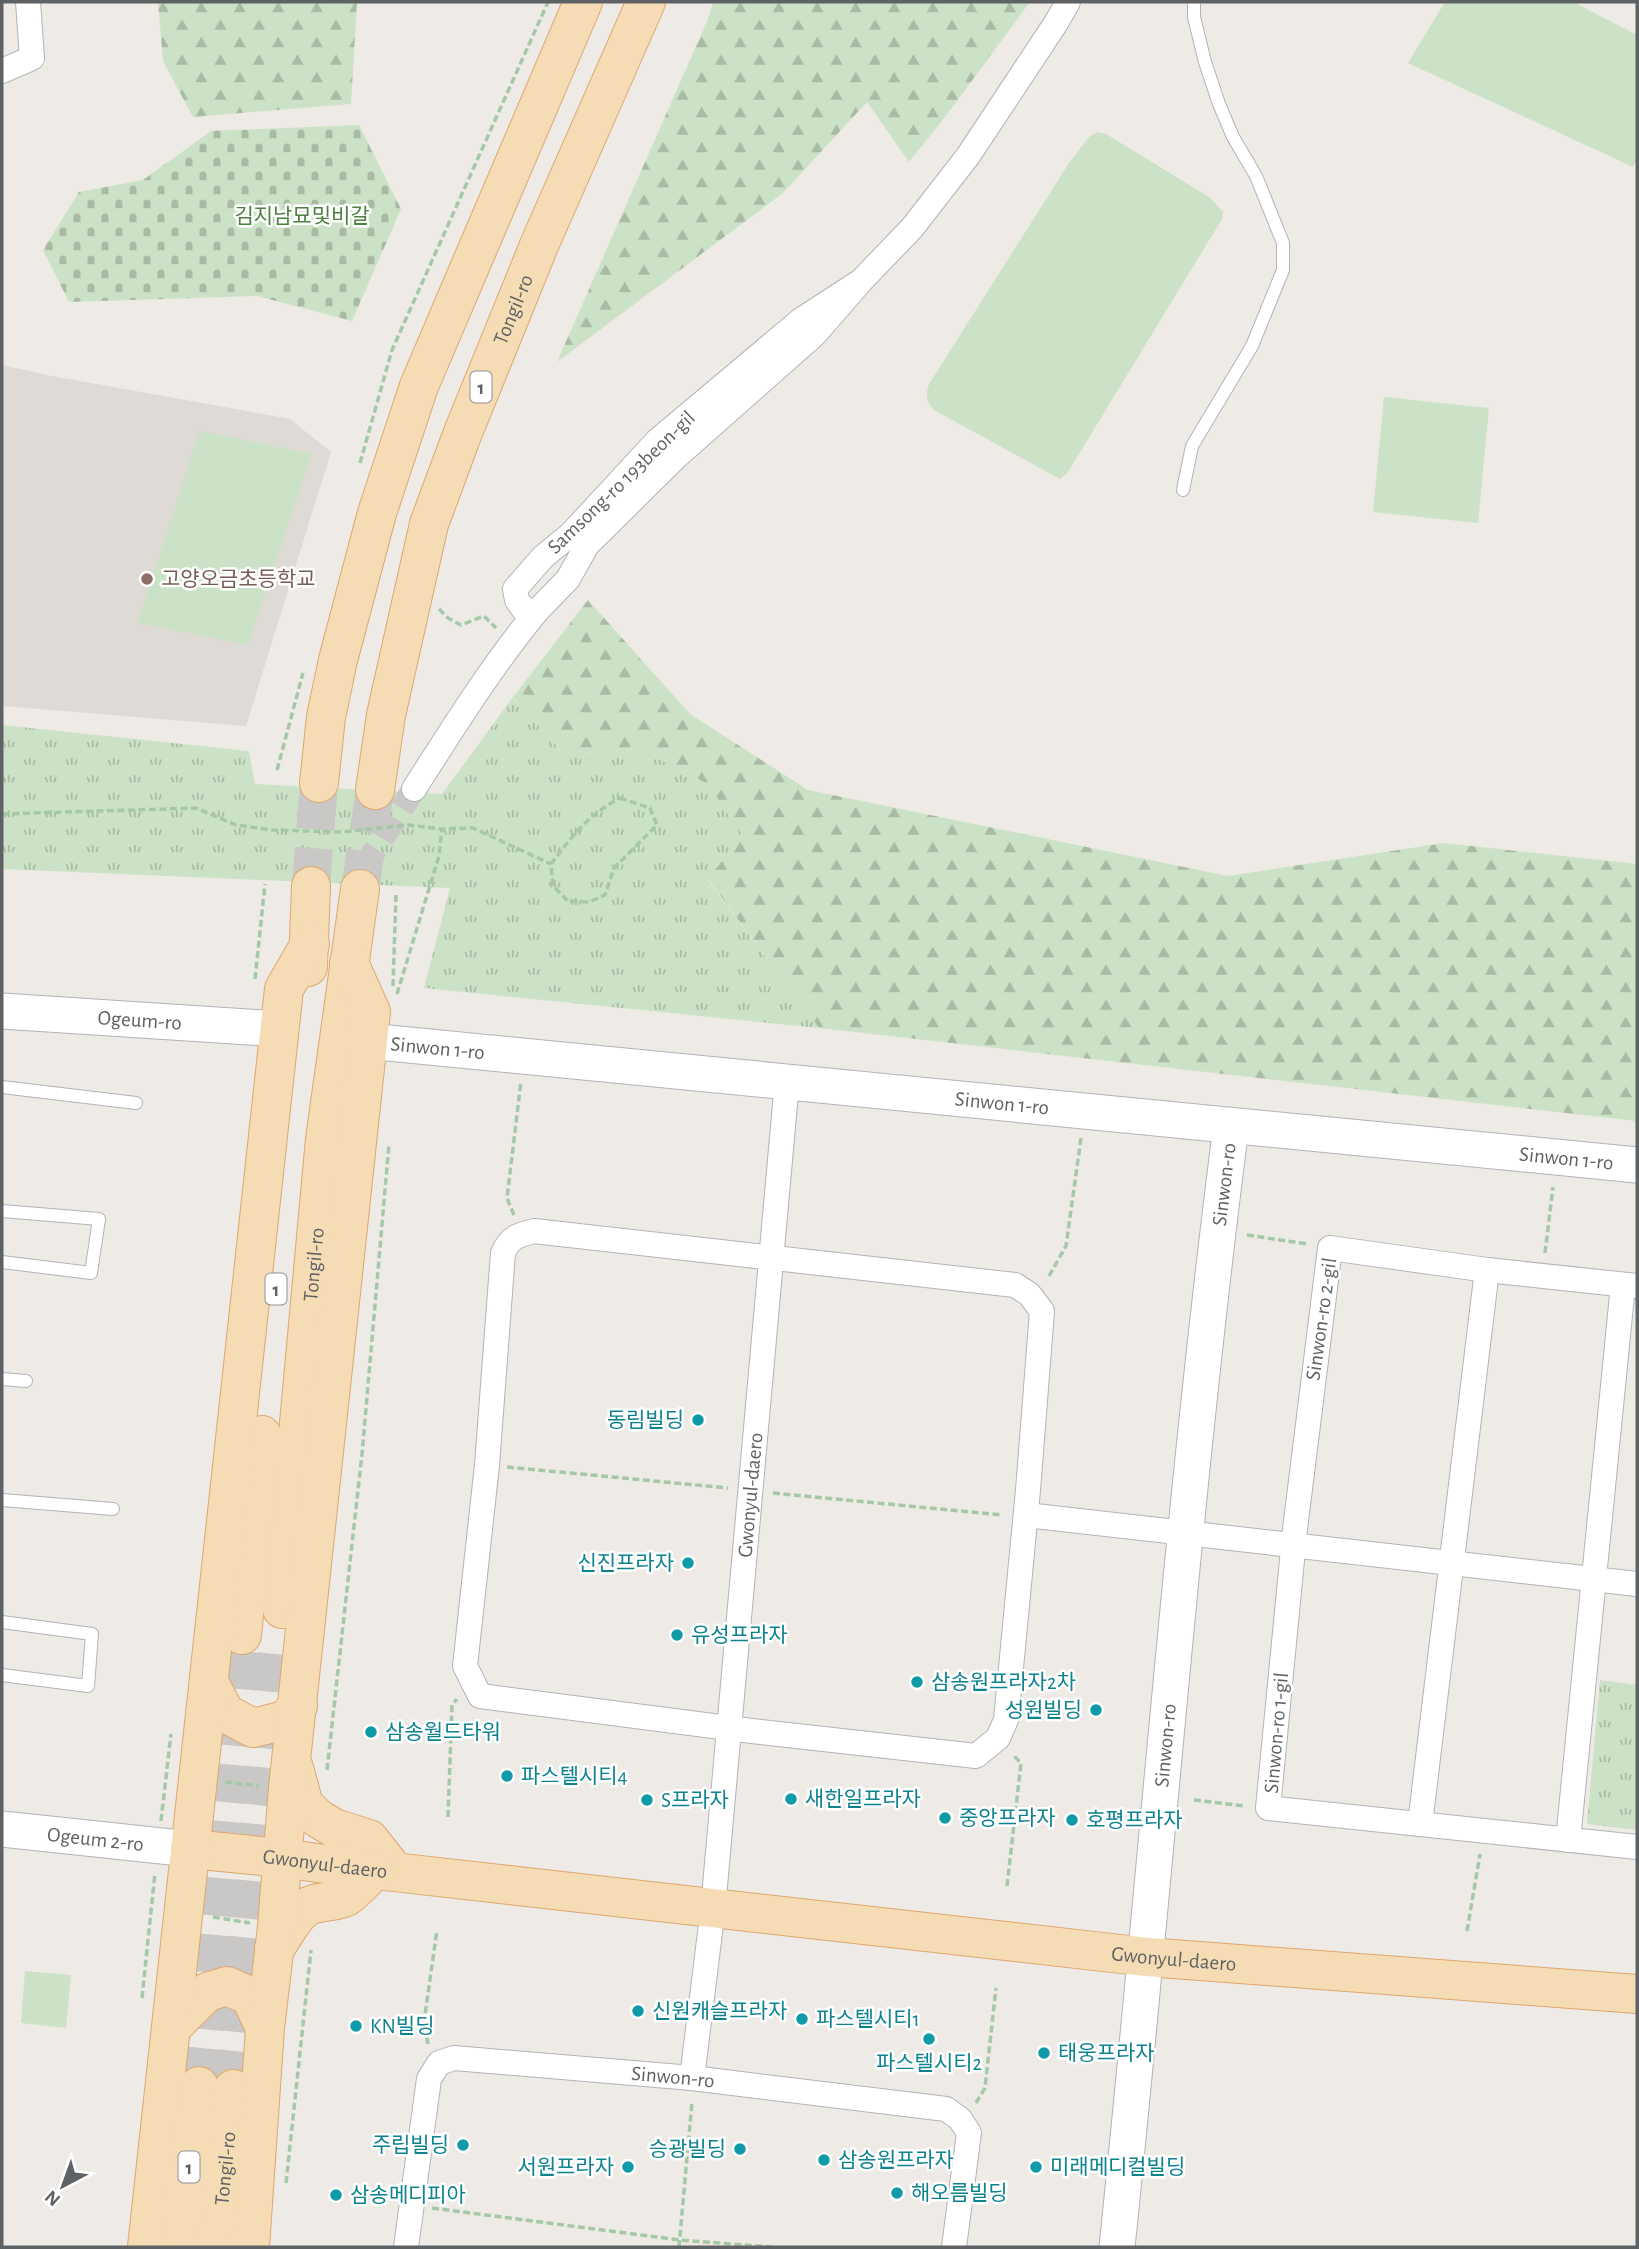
<svg xmlns="http://www.w3.org/2000/svg" width="1639" height="2249" viewBox="0 0 1639 2249" font-family="'Alegreya Sans','Noto Sans KR',sans-serif">
	<style>
		.education { fill: #dedad5 }
		.forest { fill: url(#forest-firs) }
		.cemetery { fill: url(#cemetery-stones) }
		.park { fill: url(#park-tufts) }
		.pitch { fill: #cce2c6 }
		.lines { fill: none; stroke-linecap: round; stroke-linejoin: round }
		.street-tunnel { stroke: #cac8c6; stroke-width: 24; stroke-dasharray: 24 12; stroke-linecap: butt }
		.primary-tunnel { stroke: #cac8c6; stroke-width: 38; stroke-dasharray: 38 19; stroke-linecap: butt }
		.lane-casing { stroke: #b1b4b6; stroke-width: 14 }
		.street-casing { stroke: #b1b4b6; stroke-width: 26 }
		.secondary-casing { stroke: #b0b4b7; stroke-width: 37 }
		.primary-casing { stroke: #dfa66e; stroke-width: 40 }
		.path { stroke: #a5c9a6; stroke-width: 3.5; stroke-dasharray: 7 3.5; stroke-linecap: butt }
		.lane { stroke: #fff; stroke-width: 12 }
		.street { stroke: #fff; stroke-width: 24 }
		.secondary { stroke: #fff; stroke-width: 35 }
		.primary { stroke: #f5dcb4; stroke-width: 38 }
		.education-dot { fill: #8d6e63; stroke: #fff; stroke-width: 2.5 }
		.culture-dot { fill: #0f9aa8; stroke: #fff; stroke-width: 2.5 }
		.labels { text-anchor: middle; stroke-width: 5; stroke-linejoin: round; paint-order: stroke }
		.shield { fill: #fff; stroke: #8e9192; stroke-width: 2 }
		.shield-label { font-size: 19px; font-weight: bold; fill: #5e6264 }
		.park-label { font-size: 21px; fill: #4c8041; stroke: #fff }
		.street-label { font-size: 21px; fill: #5e6264; stroke: #fff }
		.education-label { font-size: 21px; fill: #785e54; stroke: #fff; text-anchor: start }
		.culture-label { font-size: 21px; fill: #0d838f; stroke: #fff; text-anchor: start }
	</style>
	<defs>
		<pattern id="forest-firs" width="22" height="20" patternUnits="userSpaceOnUse" patternTransform="scale(1.75)"><rect width="22" height="20" fill="#cce2c6"/><path d="M5 1l3.5 6h-7zM16 11l3.5 6h-7z" fill="#a9bba4"/></pattern>
		<pattern id="cemetery-stones" width="16" height="16" patternUnits="userSpaceOnUse" patternTransform="scale(1.75)"><rect width="16" height="16" fill="#cce2c6"/><path d="M2 7V4a2 2 0 0 1 4 0v3zM10 15v-3a2 2 0 0 1 4 0v3z" fill="#a9bba4"/></pattern>
		<pattern id="park-tufts" width="24" height="20" patternUnits="userSpaceOnUse" patternTransform="scale(1.75)"><rect width="24" height="20" fill="#cce2c6"/><path d="M3 7l-1-3M5 7V3M7 7l1-3M15 17l-1-3M17 17v-4M19 17l1-3" fill="none" stroke="#a9bba4"/></pattern>
	</defs>
	<rect width="100%" height="100%" fill="#eeeae6"/>
	<path class="education" d="M 2,365 L 52,376 L 290,419 L 331,452 L 246,726 L 2,706 Z"/>
	<g class="forest">
		<path d="M 158,2 L 357,2 L 351,104 L 193,117 L 163,61 Z"/>
		<path d="M 713,2 L 1030,2 L 945,117 L 909,162 L 867,102 L 783,193 L 557,362 L 708,19 Z"/>
		<path d="M 588,600 L 690,714 L 808,790 L 1228,876 L 1444,843 L 1637,864 L 1637,1121 L 819,1028 L 707,878 L 639,749 L 564,754 L 513,697 Z"/>
	</g>
	<path class="cemetery" d="M 359,125 L 401,209 L 352,321 L 257,296 L 69,302 L 43,250 L 79,192 L 143,180 L 211,131 Z"/>
	<g class="park">
		<path d="M 513,697 L 564,754 L 639,749 L 708,784 L 743,837 L 707,879 L 819,1028 L 424,988 L 450,888 L 2,869 L 2,725 L 249,751 L 255,784 L 442,794 Z"/>
		<path d="M 1600,1680 L 1637,1685 L 1637,1830 L 1587,1824 Z"/>
	</g>
	<g class="pitch">
		<path d="M 1445,2 L 1573,2 L 1637,35 L 1637,159 L 1633,167 L 1408,63 Z"/>
		<path d="M 1098,132 L 1106,134 L 1209,197 L 1223,212 L 1222,219 L 1068,472 L 1060,479 L 934,410 C 926,400 925,396 929,384 L 1069,163 L 1089,137 Z"/>
		<path d="M 1384,397 L 1489,408 L 1478,523 L 1373,512 Z"/>
		<path d="M 200,431 L 312,454 L 248,645 L 137,623 Z"/>
		<path d="M 25,1971 L 71,1975 L 66,2028 L 21,2023 Z"/>
	</g>
	<g class="lines">
		<path class="street-tunnel" d="M 363,869 L 414,789"/>
		<g class="primary-tunnel">
			<path d="M 311,886 L 319,783"/>
			<path d="M 360,889 L 375,790"/>
			<path d="M 199,2086 L 242,1635"/>
			<path d="M 233,2089 L 279,1639"/>
		</g>
		<g class="lane-casing">
			<g id="lane">
				<path d="M 1183,490 L 1192,446 L 1252,346 L 1283,270 L 1283,243 L 1256,176 L 1233,137 L 1219,104 L 1205,62 L 1194,17 L 1194,2"/>
				<path d="M 2,1087 L 136,1103"/>
				<path d="M 2,1211 L 99,1219 L 91,1273 L 2,1262"/>
				<path d="M 2,1379 L 26,1381"/>
				<path d="M 2,1500 L 113,1509"/>
				<path d="M 2,1622 L 92,1634 L 88,1686 L 2,1675"/>
			</g>
		</g>
		<g class="street-casing">
			<g id="street">
				<path d="M 2,71 L 32,58 L 28,2"/>
				<path d="M 861,281 L 801,320 L 657,441 L 571,534 L 543,557 L 515,589 L 517,600 L 524,610 L 537,611 L 568,579 L 587,545 L 676,457 L 814,335 L 861,281 L 912,228 L 968,156 L 1056,23 L 1068,2"/>
				<path d="M 414,789 C 453,728 491,667 537,611"/>
				<path d="M 534,1231 L 1015,1285 L 1029,1294 L 1042,1311 L 1028,1490 L 1006,1720 L 998,1738 L 976,1756 L 752,1731 L 480,1696 L 465,1666 L 487,1465 L 503,1253 C 510,1237 518,1235 534,1231 Z"/>
				<path d="M 1637,1286 L 1487,1270 L 1330,1248 L 1295,1529 L 1268,1808 L 1637,1847"/>
				<path d="M 1026,1515 L 1637,1584"/>
				<path d="M 1420,1824 L 1487,1270"/>
				<path d="M 1568,1840 L 1623,1285"/>
				<path id="s1" d="M 692,2078 L 713,1908 L 787,1082"/>
				<path id="s2" d="M 406,2247 L 429,2079 L 439,2063 L 454,2058 L 692,2078 L 946,2109 L 960,2119 L 969,2133 L 954,2247"/>
			</g>
		</g>
		<g class="secondary-casing">
			<g id="secondary">
				<path id="s3" d="M 2,1011 L 280,1029"/>
				<path id="s4" d="M 368,1041 L 1637,1165"/>
				<path id="s5" d="M 2,1829 L 190,1849"/>
				<path id="s6" d="M 1117,2247 C 1156,1874 1183,1499 1231,1127"/>
			</g>
		</g>
		<g class="primary-casing">
			<g id="primary">
				<path d="M 319,783 L 326,717 L 338,660 L 377,513 L 419,386 L 583,2"/>
				<path id="s7" d="M 375,790 L 386,715 L 429,524 L 462,435 L 540,243 L 646,2"/>
				<path d="M 308,967 L 311,886"/>
				<path id="s8" d="M 282,1609 L 325,1139 L 360,889"/>
				<path d="M 242,1635 L 262,1435"/>
				<path d="M 209,1682 L 225,1713 L 253,1728 L 285,1720 L 298,1706"/>
				<path d="M 294,1768 L 304,1805 L 319,1819 L 334,1828 L 369,1839 L 395,1872"/>
				<path id="s9" d="M 190,1849 L 282,1858 L 332,1865 L 1147,1957 L 1637,1994"/>
				<path d="M 274,1949 C 285,1936 290,1920 304,1909 C 317,1899 333,1904 346,1897 C 356,1891 366,1878 375,1870"/>
				<path d="M 171,2028 L 207,1992 L 227,1986 L 250,1996 L 265,2028"/>
				<path d="M 147,2247 L 284,989 L 310,944"/>
				<path d="M 180,2247 L 199,2086"/>
				<path id="s10" d="M 217,2247 L 233,2089"/>
				<path d="M 250,2247 L 265,2028 L 277,1927 L 288,1788 L 371,1012 L 349,963"/>
			</g>
		</g>
		<g class="path">
			<path d="M 360,463 L 392,350 L 548,2"/>
			<path d="M 439,609 L 448,618 L 461,625 L 484,616 L 496,628"/>
			<path d="M 277,770 L 303,673"/>
			<path d="M 620,798 L 650,808 L 657,825 L 614,868 L 605,895 L 589,902 L 568,901 L 553,886 L 551,864 C 572,836 588,815 620,798 Z"/>
			<path d="M 2,814 L 196,808 L 236,825 L 271,830 L 343,832 L 408,825 L 442,829 L 473,828 L 551,864"/>
			<path d="M 255,979 L 265,884"/>
			<path d="M 393,986 L 396,894"/>
			<path d="M 397,994 L 439,856 L 442,829"/>
			<path d="M 514,1215 L 507,1198 L 521,1081"/>
			<path d="M 1247,1235 L 1307,1244"/>
			<path d="M 1545,1253 L 1553,1187"/>
			<path d="M 1049,1276 L 1066,1246 L 1081,1138"/>
			<path d="M 507,1467 L 728,1488"/>
			<path d="M 773,1493 L 1002,1515"/>
			<path d="M 327,1770 L 362,1454 L 389,1144"/>
			<path d="M 225,1782 L 259,1786"/>
			<path d="M 1194,1800 L 1245,1806"/>
			<path d="M 448,1817 L 452,1705 L 457,1699"/>
			<path d="M 161,1821 L 171,1734"/>
			<path d="M 1007,1886 L 1021,1763 L 1013,1755"/>
			<path d="M 213,1917 L 250,1923"/>
			<path d="M 1467,1931 L 1480,1854"/>
			<path d="M 142,1998 L 155,1873"/>
			<path d="M 428,2044 L 424,2022 L 437,1930"/>
			<path d="M 976,2103 L 985,2088 L 996,1988"/>
			<path d="M 286,2183 L 311,1950"/>
			<path d="M 432,2208 L 680,2240 L 771,2247"/>
			<path d="M 679,2247 L 692,2102"/>
		</g>
		<use href="#lane" class="lane"/>
		<use href="#street" class="street"/>
		<use href="#secondary" class="secondary"/>
		<use href="#primary" class="primary"/>
	</g>
	<circle class="education-dot" cx="147" cy="579" r="7"/>
	<g class="culture-dot">
		<circle cx="698" cy="1420" r="7"/>
		<circle cx="688" cy="1563" r="7"/>
		<circle cx="677" cy="1635" r="7"/>
		<circle cx="917" cy="1682" r="7"/>
		<circle cx="1096" cy="1710" r="7"/>
		<circle cx="371" cy="1732" r="7"/>
		<circle cx="507" cy="1776" r="7"/>
		<circle cx="791" cy="1799" r="7"/>
		<circle cx="647" cy="1800" r="7"/>
		<circle cx="945" cy="1818" r="7"/>
		<circle cx="1072" cy="1820" r="7"/>
		<circle cx="638" cy="2011" r="7"/>
		<circle cx="802" cy="2019" r="7"/>
		<circle cx="356" cy="2026" r="7"/>
		<circle cx="929" cy="2039" r="7"/>
		<circle cx="1044" cy="2053" r="7"/>
		<circle cx="463" cy="2145" r="7"/>
		<circle cx="740" cy="2149" r="7"/>
		<circle cx="824" cy="2160" r="7"/>
		<circle cx="628" cy="2167" r="7"/>
		<circle cx="1036" cy="2167" r="7"/>
		<circle cx="897" cy="2193" r="7"/>
		<circle cx="336" cy="2195" r="7"/>
	</g>
	<g class="labels">
		<g class="shield">
			<rect x="470.5" y="371.5" width="21" height="31" rx="5"/>
			<rect x="265.5" y="1273.5" width="21" height="31" rx="5"/>
			<rect x="178.5" y="2151.5" width="21" height="31" rx="5"/>
		</g>
		<g class="shield-label">
			<text x="481" y="394">1</text>
			<text x="276" y="1296">1</text>
			<text x="189" y="2174">1</text>
		</g>
		<g class="park-label">
			<text x="302" y="223">김지남묘및비갈</text>
		</g>
		<g class="street-label">
			<text dy="7" stroke="none"><textPath href="#s7" startOffset="502">Tongil-ro</textPath></text>
			<text transform="translate(621 482) rotate(-44)" y="7">Samsong-ro 193beon-gil</text>
			<text dy="7" stroke="none"><textPath href="#s3" startOffset="138">Ogeum-ro</textPath></text>
			<text dy="7" stroke="none"><textPath href="#s4" startOffset="70">Sinwon 1-ro</textPath></text>
			<text dy="7" stroke="none"><textPath href="#s4" startOffset="637">Sinwon 1-ro</textPath></text>
			<text dy="7" stroke="none"><textPath href="#s4" startOffset="1204">Sinwon 1-ro</textPath></text>
			<text dy="7" stroke="none"><textPath href="#s6" startOffset="1068">Sinwon-ro</textPath></text>
			<text dy="7" stroke="none"><textPath href="#s8" startOffset="346">Tongil-ro</textPath></text>
			<text transform="translate(1321 1319) rotate(-82)" y="7">Sinwon-ro 2-gil</text>
			<text dy="7" stroke="none"><textPath href="#s1" startOffset="586">Gwonyul-daero</textPath></text>
			<text transform="translate(1276 1733) rotate(-85)" y="7">Sinwon-ro 1-gil</text>
			<text dy="7" stroke="none"><textPath href="#s6" startOffset="504">Sinwon-ro</textPath></text>
			<text dy="7" stroke="none"><textPath href="#s5" startOffset="94">Ogeum 2-ro</textPath></text>
			<text dy="7" stroke="none"><textPath href="#s9" startOffset="136">Gwonyul-daero</textPath></text>
			<text dy="7" stroke="none"><textPath href="#s9" startOffset="990">Gwonyul-daero</textPath></text>
			<text dy="7" stroke="none"><textPath href="#s2" startOffset="424">Sinwon-ro</textPath></text>
			<text dy="7" stroke="none"><textPath href="#s10" startOffset="79">Tongil-ro</textPath></text>
		</g>
		<g class="education-label">
			<text x="161" y="586">고양오금초등학교</text>
		</g>
		<g class="culture-label">
			<text x="684" y="1427" text-anchor="end">동림빌딩</text>
			<text x="674" y="1570" text-anchor="end">신진프라자</text>
			<text x="691" y="1642">유성프라자</text>
			<text x="931" y="1689">삼송원프라자2차</text>
			<text x="1082" y="1717" text-anchor="end">성원빌딩</text>
			<text x="385" y="1739">삼송월드타워</text>
			<text x="521" y="1783">파스텔시티4</text>
			<text x="805" y="1806">새한일프라자</text>
			<text x="661" y="1807">S프라자</text>
			<text x="959" y="1825">중앙프라자</text>
			<text x="1086" y="1827">호평프라자</text>
			<text x="652" y="2018">신원캐슬프라자</text>
			<text x="816" y="2026">파스텔시티1</text>
			<text x="370" y="2033">KN빌딩</text>
			<text x="1058" y="2060">태웅프라자</text>
			<text x="929" y="2070" text-anchor="middle">파스텔시티2</text>
			<text x="449" y="2152" text-anchor="end">주립빌딩</text>
			<text x="726" y="2156" text-anchor="end">승광빌딩</text>
			<text x="838" y="2167">삼송원프라자</text>
			<text x="614" y="2174" text-anchor="end">서원프라자</text>
			<text x="1050" y="2174">미래메디컬빌딩</text>
			<text x="911" y="2200">해오름빌딩</text>
			<text x="350" y="2202">삼송메디피아</text>
		</g>
	</g>
	<rect width="1639" height="2249" fill="none" stroke="#5e6264" stroke-width="7"/>
	<g transform="translate(63 2186) rotate(221)" stroke="#ffffff" stroke-width="5" paint-order="stroke">
	<path d="M0-5L12 26L0 18L-12 26Z" fill="#5e6264"/>
	<text y="-10" font-size="19" font-weight="bold" text-anchor="middle" fill="#5e6264">N</text>
	</g>
</svg>
